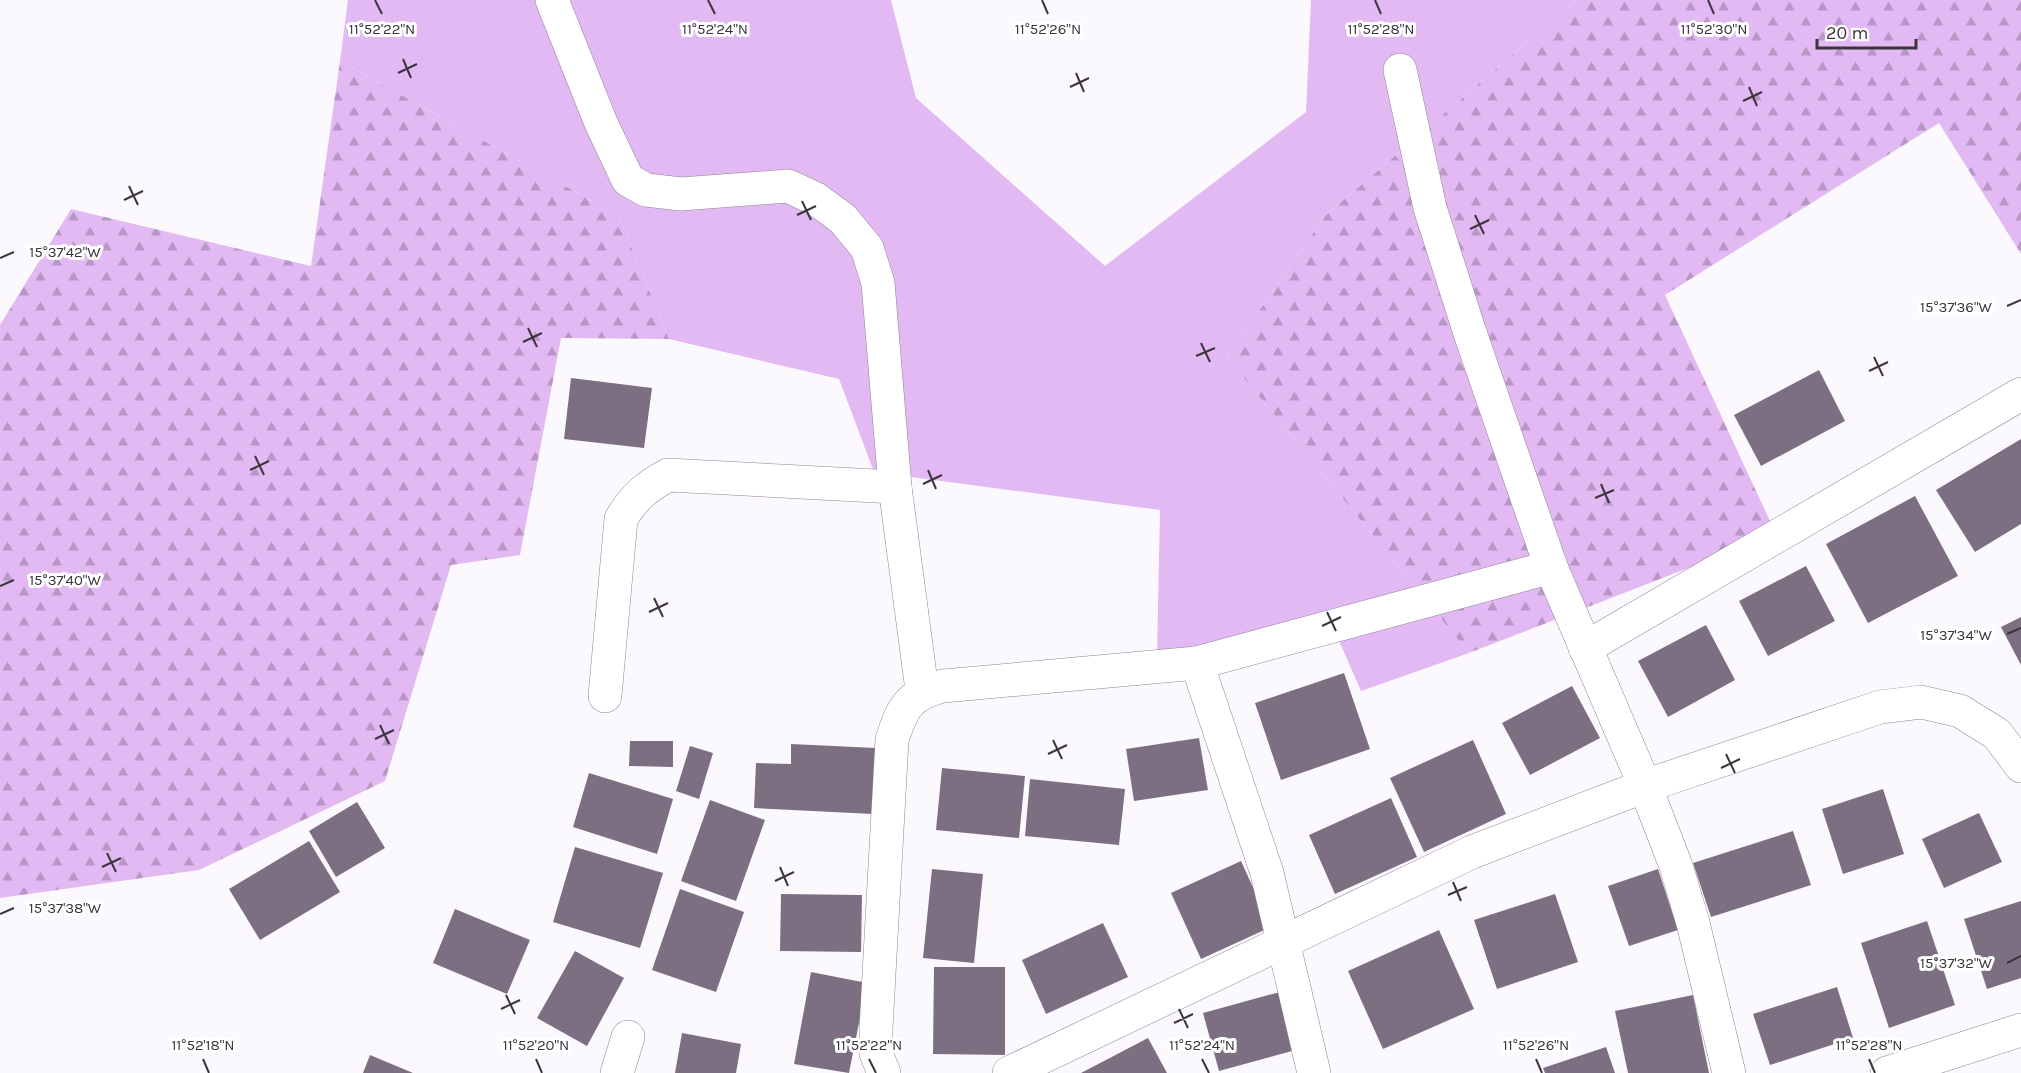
<svg xmlns="http://www.w3.org/2000/svg" width="2021" height="1073" viewBox="0 0 2021 1073" font-family="Karla,sans-serif">
	<style>
		.green { fill: #e2b9f3 }
		.forest { fill: url(#forest-firs) }
		.building { fill: #7c6f82 }
		.lines { fill: none; stroke-linecap: round; stroke-linejoin: round }
		.street-casing { stroke: #908396; stroke-width: 34 }
		.street { stroke: #fff; stroke-width: 33 }
		.ticks { fill: none; stroke: #3b353e; stroke-width: 2 }
		.ticks-label { font-size: 15px; text-anchor: middle; fill: #3b353e; stroke: #fff; stroke-width: 6; stroke-linejoin: round; paint-order: stroke }
	</style>
	<defs>
		<pattern id="forest-firs" width="22" height="20" patternUnits="userSpaceOnUse" patternTransform="scale(1.5)"><rect width="22" height="20" fill="#e2b9f3"/><path d="M5 1l3.5 6h-7zM16 11l3.5 6h-7z" fill="#b897c6"/></pattern>
	</defs>
	<rect width="100%" height="100%" fill="#fcf9fe"/>
	<path class="green" d="M 348,0 L 891,0 L 916,98 L 1105,266 L 1306,112 L 1311,0 L 1576,0 L 1325,216 L 1227,357 L 1469,653 L 1361,691 L 1329,618 L 1157,656 L 1160,510 L 874,472 L 839,379 L 669,339 L 619,216 L 340,61 Z"/>
	<g class="forest">
		<path d="M 1576,0 L 2021,0 L 2021,254 L 1939,123 L 1665,295 L 1776,534 L 1469,653 L 1227,357 L 1325,216 Z"/>
		<path d="M 340,61 L 619,216 L 669,339 L 561,338 L 520,555 L 451,565 L 385,781 L 199,870 L 0,898 L 0,325 L 71,209 L 311,266 Z"/>
	</g>
	<g class="building">
		<path d="M 1819,370 L 1845,421 L 1761,466 L 1734,415 Z"/>
		<path d="M 571,378 L 652,388 L 644,448 L 564,439 Z"/>
		<path d="M 2021,439 L 2021,524 L 1975,552 L 1936,490 Z"/>
		<path d="M 1915,496 L 1958,576 L 1868,623 L 1826,544 Z"/>
		<path d="M 1806,566 L 1835,621 L 1768,656 L 1739,601 Z"/>
		<path d="M 2021,617 L 2021,665 L 2001,627 Z"/>
		<path d="M 1706,625 L 1735,680 L 1668,717 L 1638,661 Z"/>
		<path d="M 1344,673 L 1370,749 L 1281,780 L 1255,703 Z"/>
		<path d="M 1572,686 L 1600,738 L 1530,775 L 1502,723 Z"/>
		<path d="M 1199,738 L 1208,790 L 1134,801 L 1126,749 Z"/>
		<path d="M 1473,740 L 1506,814 L 1424,852 L 1390,778 Z"/>
		<path d="M 630,741 L 673,741 L 673,767 L 629,766 Z"/>
		<path d="M 791,744 L 876,748 L 873,814 L 754,808 L 756,763 L 791,764 Z"/>
		<path d="M 690,746 L 713,753 L 699,799 L 676,791 Z"/>
		<path d="M 942,768 L 1025,776 L 1019,838 L 936,830 Z"/>
		<path d="M 589,773 L 673,799 L 657,854 L 573,827 Z"/>
		<path d="M 1030,779 L 1125,789 L 1119,845 L 1025,836 Z"/>
		<path d="M 1883,789 L 1904,854 L 1843,874 L 1822,809 Z"/>
		<path d="M 1391,798 L 1417,857 L 1335,894 L 1309,835 Z"/>
		<path d="M 710,800 L 765,820 L 736,901 L 681,881 Z"/>
		<path d="M 357,802 L 385,848 L 336,877 L 309,831 Z"/>
		<path d="M 1979,813 L 2002,862 L 1944,888 L 1922,839 Z"/>
		<path d="M 1793,831 L 1811,885 L 1711,917 L 1693,863 Z"/>
		<path d="M 309,841 L 340,892 L 260,940 L 229,889 Z"/>
		<path d="M 575,847 L 663,873 L 640,948 L 553,922 Z"/>
		<path d="M 1241,861 L 1271,927 L 1201,959 L 1171,893 Z"/>
		<path d="M 932,869 L 983,874 L 974,963 L 923,958 Z"/>
		<path d="M 1658,869 L 1678,930 L 1629,946 L 1608,886 Z"/>
		<path d="M 680,889 L 744,912 L 716,992 L 652,970 Z"/>
		<path d="M 781,894 L 862,895 L 861,952 L 780,951 Z"/>
		<path d="M 1555,894 L 1578,962 L 1497,989 L 1474,920 Z"/>
		<path d="M 2021,901 L 2021,978 L 1987,989 L 1964,919 Z"/>
		<path d="M 455,909 L 530,940 L 507,994 L 433,963 Z"/>
		<path d="M 1927,921 L 1955,1005 L 1889,1028 L 1861,943 Z"/>
		<path d="M 1103,923 L 1128,977 L 1046,1014 L 1022,960 Z"/>
		<path d="M 1439,930 L 1474,1009 L 1383,1049 L 1348,971 Z"/>
		<path d="M 575,951 L 624,978 L 587,1046 L 537,1018 Z"/>
		<path d="M 934,967 L 1005,967 L 1005,1055 L 933,1054 Z"/>
		<path d="M 811,972 L 867,983 L 849,1073 L 794,1064 Z"/>
		<path d="M 1837,987 L 1853,1038 L 1770,1065 L 1753,1014 Z"/>
		<path d="M 1287,990 L 1303,1048 L 1219,1071 L 1203,1013 Z"/>
		<path d="M 1693,995 L 1709,1073 L 1628,1073 L 1615,1011 Z"/>
		<path d="M 682,1033 L 741,1044 L 736,1073 L 675,1073 Z"/>
		<path d="M 1148,1038 L 1167,1073 L 1081,1073 Z"/>
		<path d="M 1606,1047 L 1615,1073 L 1545,1073 L 1543,1068 Z"/>
		<path d="M 370,1055 L 413,1073 L 363,1073 Z"/>
	</g>
	<g class="lines">
		<g class="street-casing">
			<g id="street">
				<path d="M 552,0 L 601,123 L 628,180 L 646,190 L 681,194 L 788,186 L 816,199 L 843,219 L 867,248 L 878,283 L 895,487 L 922,690"/>
				<path d="M 1400,70 L 1430,208 L 1470,333 L 1551,567 L 1645,786 L 1676,866 L 1693,923 L 1729,1073"/>
				<path d="M 1585,648 L 2021,394"/>
				<path d="M 605,696 L 621,519 C 634,497 646,487 668,475 L 895,487"/>
				<path d="M 617,1073 L 628,1037"/>
				<path d="M 884,1073 L 876,1053 L 876,1028 L 892,740 C 902,708 909,694 943,686 L 1197,663"/>
				<path d="M 1009,1073 L 1472,852 L 1645,786 L 1880,707 L 1921,702 L 1960,711 L 1997,734 L 2021,766"/>
				<path d="M 1314,1073 L 1267,873 L 1197,663 L 1551,567"/>
				<path d="M 1887,1073 L 2021,1030"/>
			</g>
		</g>
		<use href="#street" class="street"/>
	</g>
	<path class="ticks" d="M 375,0 L 382,14M 708,0 L 715,14M 1042,0 L 1048,14M 1375,0 L 1381,14M 1708,0 L 1714,14M 403,59 L 411,78M 398,73 L 417,64M 1076,73 L 1084,92M 1070,87 L 1089,78M 1749,87 L 1757,106M 1743,101 L 1762,92M 129,186 L 138,205M 124,200 L 143,191M 802,201 L 811,220M 797,215 L 816,206M 1475,215 L 1484,234M 1470,229 L 1489,220M 0,258 L 14,252M 2007,306 L 2021,300M 528,328 L 537,347M 523,342 L 542,333M 1201,343 L 1210,362M 1196,356 L 1215,348M 1874,357 L 1883,376M 1869,371 L 1888,362M 255,456 L 264,475M 250,470 L 269,461M 928,470 L 936,489M 923,484 L 942,475M 1601,484 L 1609,503M 1595,498 L 1614,490M 0,586 L 14,580M 654,598 L 663,617M 649,612 L 668,603M 1327,612 L 1336,631M 1322,626 L 1341,617M 2007,634 L 2021,628M 380,725 L 389,744M 375,739 L 394,730M 1053,740 L 1062,759M 1048,754 L 1067,745M 1726,754 L 1735,773M 1721,768 L 1740,759M 107,853 L 116,872M 102,867 L 121,858M 780,867 L 788,886M 775,881 L 794,872M 1453,882 L 1461,901M 1448,895 L 1467,887M 0,914 L 14,908M 2007,963 L 2021,956M 506,995 L 515,1014M 501,1009 L 520,1000M 1179,1009 L 1188,1028M 1174,1023 L 1193,1014M 203,1059 L 209,1073M 536,1059 L 542,1073M 869,1059 L 876,1073M 1202,1059 L 1209,1073M 1536,1059 L 1542,1073M 1869,1059 L 1875,1073"/>
	<g class="ticks-label">
		<text x="382" y="34">11°52'22"N</text>
		<text x="715" y="34">11°52'24"N</text>
		<text x="1048" y="34">11°52'26"N</text>
		<text x="1381" y="34">11°52'28"N</text>
		<text x="1714" y="34">11°52'30"N</text>
		<text x="65" y="257">15°37'42"W</text>
		<text x="1956" y="312">15°37'36"W</text>
		<text x="65" y="585">15°37'40"W</text>
		<text x="1956" y="640">15°37'34"W</text>
		<text x="65" y="913">15°37'38"W</text>
		<text x="1956" y="968">15°37'32"W</text>
		<text x="203" y="1050">11°52'18"N</text>
		<text x="536" y="1050">11°52'20"N</text>
		<text x="869" y="1050">11°52'22"N</text>
		<text x="1202" y="1050">11°52'24"N</text>
		<text x="1536" y="1050">11°52'26"N</text>
		<text x="1869" y="1050">11°52'28"N</text>
	</g>
	<path d="M1817 39v9h99v-9" fill="none" stroke="#3b353e" stroke-width="3"/>
	<text x="1826" y="39" font-size="18" fill="#3b353e" stroke="#ffffff" stroke-width="4.5" paint-order="stroke">20 m</text>
</svg>
